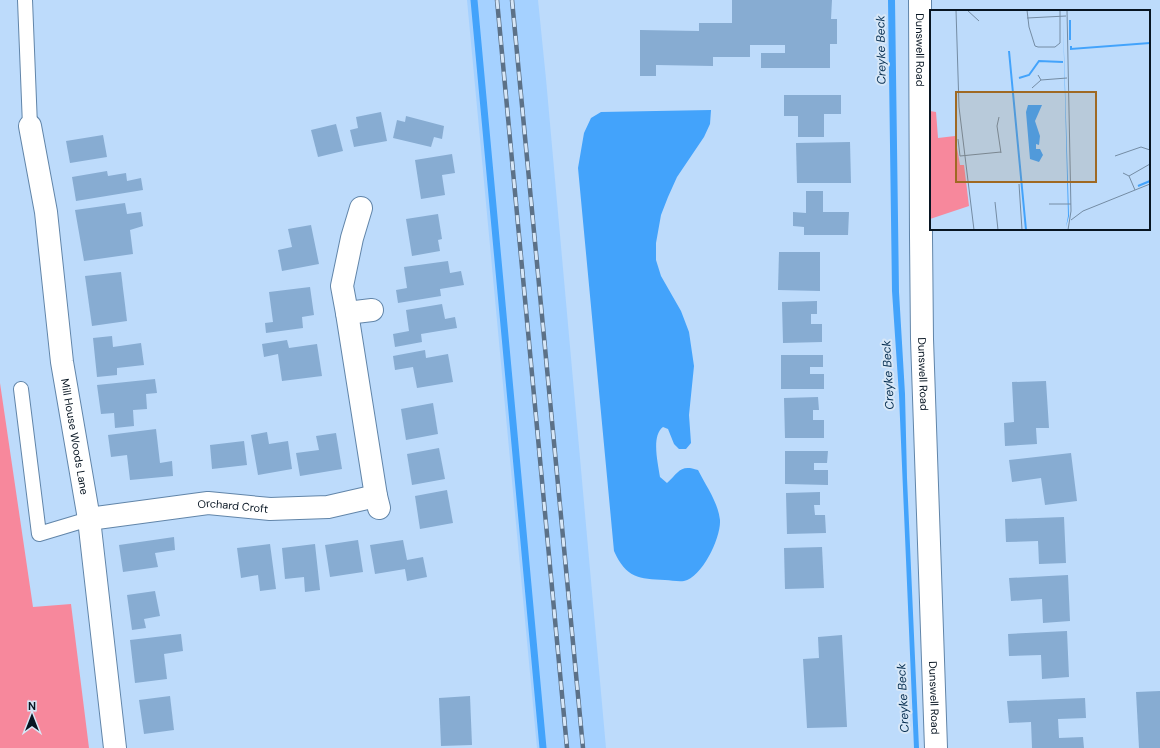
<svg xmlns="http://www.w3.org/2000/svg" width="1160" height="748" viewBox="0 0 1160 748" font-family="'DM Sans',sans-serif">
	<style>
		.built { fill: #a5d1ff }
		.green { fill: #f7889c }
		.water { fill: #43a3fb }
		.lines { fill: none; stroke-linecap: round; stroke-linejoin: round }
		.stream { stroke: #43a3fb; stroke-width: 7 }
		.building { fill: #87acd2 }
		.lane-casing { stroke: #6185a9; stroke-width: 16 }
		.street-casing { stroke: #6185a9; stroke-width: 24 }
		.lane { stroke: #fff; stroke-width: 14 }
		.street { stroke: #fff; stroke-width: 22 }
		.rail-casing { stroke: #5c7187; stroke-width: 4.5 }
		.rail { stroke: #d7e7f7; stroke-width: 3; stroke-dasharray: 9; stroke-linecap: butt }
		.labels { text-anchor: middle; stroke-width: 4; stroke-linejoin: round; paint-order: stroke }
		.street-label { font-size: 11px; fill: #071522; stroke: #d7e7f7 }
		.water-label { font-size: 12px; font-style: italic; fill: #062e50; stroke: #d7e7f7 }
		.inset-river { fill: none; stroke: #43a3fb; stroke-width: 2 }
		.inset-road { fill: none; stroke: #748ca4; stroke-width: 1 }
		.view { fill: #9f6923; fill-opacity: 0.15; stroke: #9f6923; stroke-width: 2 }
		.inset-edge { fill: none; stroke: #071522; stroke-width: 2 }
	</style>
	<rect width="100%" height="100%" fill="#bddbfb"/>
	<path class="built" d="M 467,0 L 538,0 L 546,79 L 606,748 L 537,748 Z"/>
	<path class="green" d="M 0,383 L 33,607 L 71,604 L 89,748 L 0,748 Z"/>
	<g class="water">
		<path d="M 888,0 L 895,0 L 899,292 L 905,394 L 907,478 L 919,748 L 914,748 L 899,395 L 892,291 Z"/>
		<path d="M 711,110 L 710,124 L 704,137 L 677,177 L 668,197 L 661,215 L 656,243 L 656,260 L 661,276 L 681,311 L 689,332 L 694,366 L 689,415 L 691,443 L 686,449 L 679,449 L 674,444 L 668,429 L 663,427 C 651,436 658,463 660,477 L 667,483 C 679,472 680,464 698,470 C 706,486 718,502 720,520 C 721,538 702,577 684,581 C 678,582 671,580 665,580 C 639,579 626,578 614,551 L 578,168 L 584,133 L 591,118 L 601,112 Z"/>
	</g>
	<g class="lines">
		<path class="stream" d="M 474,0 L 543,748"/>
	</g>
	<g class="building">
		<path d="M 732,0 L 832,0 L 831,19 L 837,19 L 837,44 L 830,44 L 830,68 L 761,68 L 761,53 L 785,53 L 785,45 L 750,45 L 750,57 L 713,57 L 713,66 L 656,65 L 656,76 L 640,76 L 640,30 L 699,31 L 699,23 L 732,23 Z"/>
		<path d="M 784,95 L 841,95 L 841,114 L 824,114 L 824,137 L 798,137 L 798,116 L 784,116 Z"/>
		<path d="M 381,112 L 387,141 L 354,147 L 350,130 L 358,128 L 356,117 Z"/>
		<path d="M 406,116 L 444,126 L 442,139 L 434,137 L 431,147 L 393,138 L 397,120 L 405,122 Z"/>
		<path d="M 336,124 L 343,151 L 318,157 L 311,130 Z"/>
		<path d="M 103,135 L 107,157 L 70,163 L 66,141 Z"/>
		<path d="M 850,142 L 851,183 L 797,183 L 796,143 Z"/>
		<path d="M 452,154 L 455,173 L 442,175 L 445,195 L 421,199 L 415,160 Z"/>
		<path d="M 107,171 L 108,176 L 126,173 L 127,181 L 141,178 L 143,190 L 76,201 L 72,177 Z"/>
		<path d="M 806,191 L 823,191 L 823,212 L 849,212 L 848,235 L 804,235 L 804,227 L 793,226 L 793,212 L 806,213 Z"/>
		<path d="M 125,203 L 127,214 L 141,212 L 143,226 L 130,230 L 133,254 L 84,261 L 75,210 Z"/>
		<path d="M 438,214 L 442,239 L 438,240 L 440,251 L 412,256 L 406,219 Z"/>
		<path d="M 311,225 L 319,264 L 282,271 L 278,250 L 292,247 L 288,229 Z"/>
		<path d="M 779,252 L 820,252 L 820,291 L 778,290 Z"/>
		<path d="M 448,261 L 450,273 L 461,271 L 464,285 L 440,289 L 441,296 L 398,303 L 396,290 L 407,288 L 404,267 Z"/>
		<path d="M 121,272 L 127,321 L 92,326 L 85,276 Z"/>
		<path d="M 310,287 L 314,315 L 302,317 L 303,328 L 266,333 L 265,323 L 273,322 L 269,292 Z"/>
		<path d="M 817,301 L 817,314 L 811,314 L 811,324 L 822,324 L 822,342 L 783,343 L 782,302 Z"/>
		<path d="M 442,304 L 445,319 L 455,317 L 457,328 L 421,334 L 422,342 L 395,347 L 393,334 L 409,331 L 406,310 Z"/>
		<path d="M 112,336 L 113,347 L 141,343 L 144,365 L 117,368 L 117,375 L 97,377 L 93,338 Z"/>
		<path d="M 287,340 L 289,348 L 317,344 L 322,376 L 282,381 L 278,354 L 264,357 L 262,344 Z"/>
		<path d="M 425,350 L 426,358 L 448,354 L 453,382 L 417,388 L 413,367 L 395,370 L 393,356 Z"/>
		<path d="M 781,355 L 823,355 L 823,367 L 810,367 L 810,374 L 824,374 L 824,389 L 781,389 Z"/>
		<path d="M 155,379 L 157,393 L 146,394 L 147,409 L 133,410 L 134,426 L 115,428 L 114,413 L 101,414 L 97,385 Z"/>
		<path d="M 1046,381 L 1049,428 L 1036,428 L 1037,444 L 1005,446 L 1004,423 L 1014,422 L 1012,382 Z"/>
		<path d="M 818,397 L 819,410 L 813,410 L 813,420 L 824,420 L 824,438 L 785,438 L 784,398 Z"/>
		<path d="M 433,403 L 438,434 L 406,440 L 401,409 Z"/>
		<path d="M 156,429 L 160,463 L 172,461 L 173,476 L 130,480 L 127,455 L 111,457 L 108,435 Z"/>
		<path d="M 267,432 L 269,444 L 288,441 L 292,469 L 258,475 L 251,435 Z"/>
		<path d="M 336,433 L 342,469 L 300,476 L 296,453 L 319,450 L 316,436 Z"/>
		<path d="M 244,441 L 247,465 L 212,469 L 210,445 Z"/>
		<path d="M 439,448 L 445,479 L 412,485 L 407,454 Z"/>
		<path d="M 785,451 L 828,451 L 827,463 L 814,463 L 814,470 L 828,470 L 828,485 L 785,484 Z"/>
		<path d="M 1071,453 L 1077,501 L 1045,505 L 1041,478 L 1012,482 L 1009,460 Z"/>
		<path d="M 447,490 L 453,523 L 420,529 L 415,496 Z"/>
		<path d="M 820,492 L 820,505 L 814,505 L 815,515 L 825,515 L 826,533 L 787,534 L 786,493 Z"/>
		<path d="M 1064,517 L 1066,563 L 1039,564 L 1038,541 L 1006,542 L 1005,519 Z"/>
		<path d="M 174,537 L 175,550 L 155,553 L 158,567 L 123,572 L 119,545 Z"/>
		<path d="M 358,540 L 363,572 L 330,577 L 325,545 Z"/>
		<path d="M 403,540 L 407,560 L 423,557 L 427,577 L 407,581 L 405,569 L 375,574 L 370,545 Z"/>
		<path d="M 270,544 L 276,589 L 260,591 L 258,575 L 241,578 L 237,548 Z"/>
		<path d="M 315,544 L 320,590 L 305,592 L 304,577 L 285,579 L 282,548 Z"/>
		<path d="M 822,547 L 824,588 L 785,589 L 784,548 Z"/>
		<path d="M 1068,575 L 1070,621 L 1043,623 L 1042,599 L 1011,601 L 1009,578 Z"/>
		<path d="M 155,591 L 160,616 L 144,619 L 146,628 L 132,630 L 127,595 Z"/>
		<path d="M 1067,631 L 1069,677 L 1042,679 L 1041,655 L 1009,656 L 1008,634 Z"/>
		<path d="M 181,634 L 183,651 L 164,654 L 167,679 L 135,683 L 130,640 Z"/>
		<path d="M 842,635 L 847,727 L 807,728 L 803,659 L 819,658 L 818,637 Z"/>
		<path d="M 1160,691 L 1160,748 L 1139,748 L 1136,692 Z"/>
		<path d="M 170,696 L 174,730 L 144,734 L 139,700 Z"/>
		<path d="M 470,696 L 472,745 L 441,746 L 439,698 Z"/>
		<path d="M 1085,698 L 1086,718 L 1058,719 L 1059,738 L 1083,737 L 1084,748 L 1032,748 L 1031,722 L 1009,723 L 1007,701 Z"/>
	</g>
	<g class="lines">
		<g class="lane-casing">
			<g id="lane">
				<path d="M 25,0 L 30,126"/>
				<path d="M 21,389 L 39,534 L 89,519"/>
			</g>
		</g>
		<g class="street-casing">
			<g id="street">
				<path id="s1" d="M 920,0 L 921,237 L 922,339 L 936,748"/>
				<path id="s2" d="M 30,126 L 46,212 L 62,362 L 89,519 L 115,748"/>
				<path d="M 361,208 L 352,238 L 342,286 L 347,313 L 376,496 L 379,508"/>
				<path d="M 347,313 L 372,310"/>
				<path id="s3" d="M 89,519 L 208,503 L 270,509 L 328,507 L 376,496"/>
			</g>
		</g>
		<use href="#lane" class="lane"/>
		<use href="#street" class="street"/>
		<g class="rail-casing">
			<g id="rail">
				<path d="M 497,0 L 567,748"/>
				<path d="M 512,0 L 583,748"/>
			</g>
		</g>
		<use href="#rail" class="rail"/>
	</g>
	<g class="labels">
		<g class="street-label">
			<text dy="4" stroke="none"><textPath href="#s1" startOffset="50">Dunswell Road</textPath></text>
			<text dy="4" stroke="none"><textPath href="#s1" startOffset="374">Dunswell Road</textPath></text>
			<text dy="4" stroke="none"><textPath href="#s2" startOffset="314">Mill House Woods Lane</textPath></text>
			<text dy="4" stroke="none"><textPath href="#s3" startOffset="145">Orchard Croft</textPath></text>
			<text dy="4" stroke="none"><textPath href="#s1" startOffset="698">Dunswell Road</textPath></text>
		</g>
		<g class="water-label">
			<text transform="translate(881 50) rotate(-91)" y="4">Creyke Beck</text>
			<text transform="translate(888 375) rotate(-93)" y="4">Creyke Beck</text>
			<text transform="translate(903 698) rotate(-93)" y="4">Creyke Beck</text>
		</g>
	</g>
	<g transform="translate(930 10)">
		<rect width="220" height="220" fill="#bddbfb"/>
		<path d="M 0,101 L 6,102 L 8,128 L 25,126 L 30,155 L 34,155 L 39,196 L 0,209 Z" fill="#f7889c"/>
		<path d="M 133,9 L 139,206 L 136,217 L 138,206 ZM 98,95 L 112,95 L 105,111 L 110,126 L 109,135 L 106,134 L 106,139 L 110,139 L 113,145 L 109,152 L 100,149 L 96,102 Z" fill="#43a3fb"/>
		<path class="inset-river" d="M 140,10 L 140,30M 141,36 L 141,39 L 220,33M 79,41 L 96,220M 89,68 L 99,65 L 109,51 L 133,52M 208,176 L 220,171"/>
		<path class="inset-road" d="M 26,0 L 29,97 L 44,220M 37,0 L 49,11M 97,0 L 99,17 L 105,36 L 108,37 L 125,37 L 130,33 L 130,0M 137,0 L 141,201 L 138,220M 97,8 L 136,6M 111,70 L 137,68M 102,78 L 111,70 L 108,65M 69,107 L 67,116 L 71,143M 28,129 L 30,146 L 71,142M 185,146 L 211,137 L 220,140M 193,163 L 199,166 L 205,180M 199,166 L 220,154M 89,174 L 92,220M 65,192 L 68,220M 119,194 L 141,194M 141,210 L 153,201 L 220,174"/>
		<path class="view" d="M 26,82 L 166,82 L 166,172 L 26,172 Z"/>
		<rect width="220" height="220" class="inset-edge"/>
	</g>
	<g transform="translate(32 716)" stroke="#d7e7f7" stroke-width="3" paint-order="stroke">
	<path d="M0-3L7 15L0 10L-7 15Z" fill="#071522"/>
	<text y="-6" font-size="11" font-weight="bold" text-anchor="middle" fill="#071522">N</text>
	</g>
</svg>
